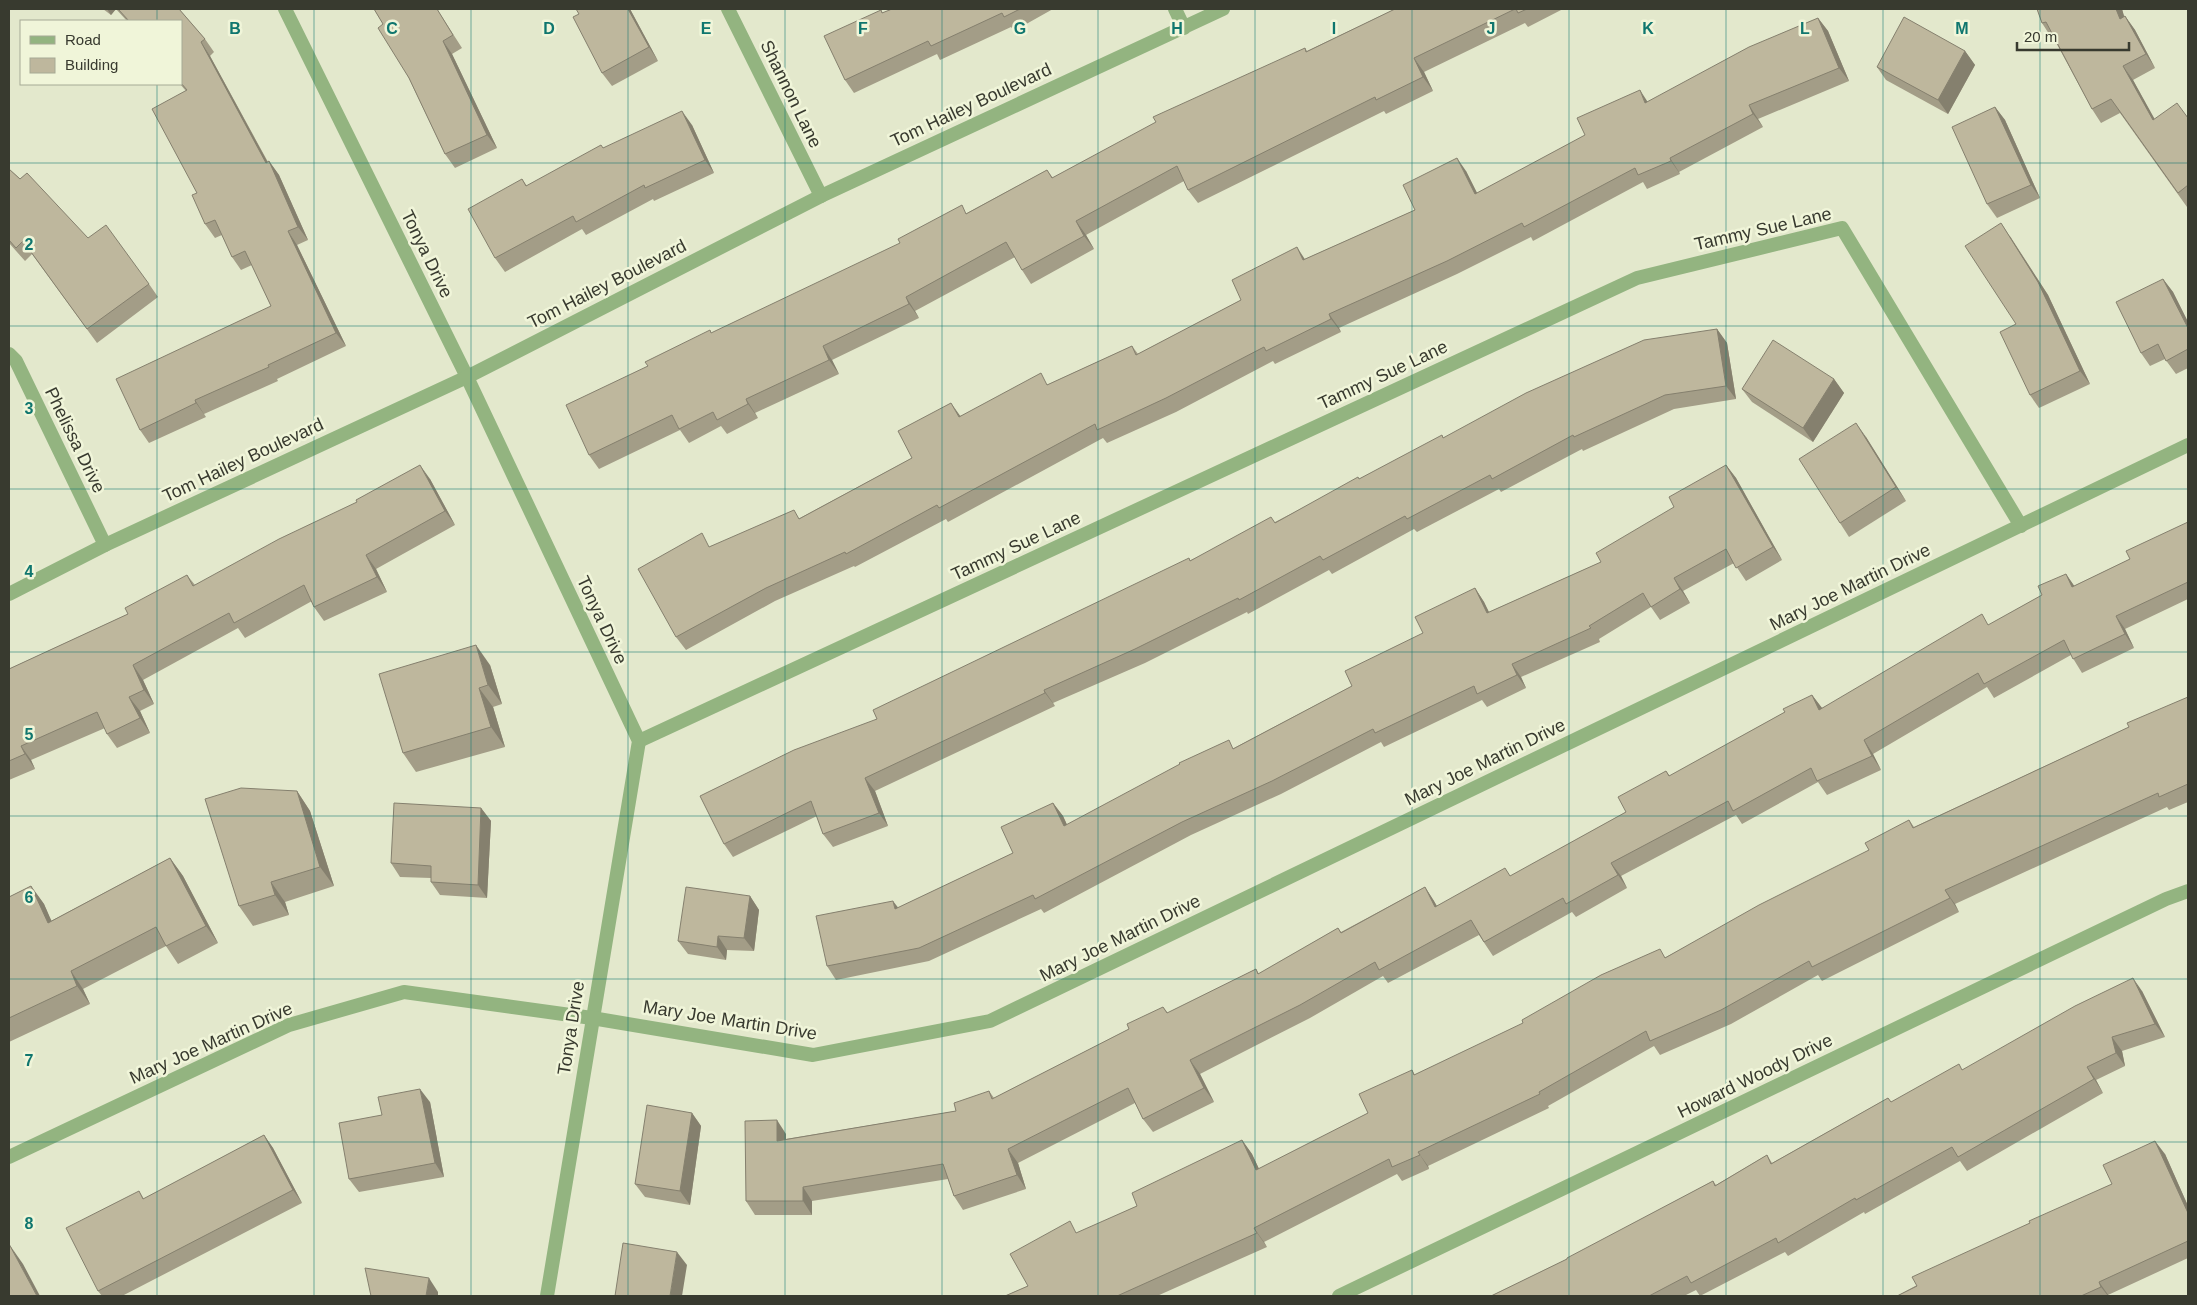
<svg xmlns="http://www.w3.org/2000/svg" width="2197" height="1305" viewBox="0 0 2197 1305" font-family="Arial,sans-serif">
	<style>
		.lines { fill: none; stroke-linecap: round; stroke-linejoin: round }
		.minor { stroke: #93b480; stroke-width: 14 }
		.wall { fill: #a39d87 }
		.shaded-wall { fill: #85806e }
		.building { fill: #beb79d; stroke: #85806e }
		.grid { fill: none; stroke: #0f766e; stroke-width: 1; stroke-opacity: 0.55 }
		.labels { text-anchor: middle; stroke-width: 5; stroke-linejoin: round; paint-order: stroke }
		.street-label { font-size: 18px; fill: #383a2f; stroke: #f0f5d9 }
		.grid-label { font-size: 16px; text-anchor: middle; font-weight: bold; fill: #0f766e; stroke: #f0f5d9; stroke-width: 5; stroke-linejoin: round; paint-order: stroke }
	</style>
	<rect width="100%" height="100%" fill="#e3e8cc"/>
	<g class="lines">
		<g class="minor">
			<path d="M 285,9 L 467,377 L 639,741 L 547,1296"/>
			<path d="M 728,9 L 821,196"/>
			<path d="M 1175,9 L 1184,28"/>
			<path d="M 9,354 L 16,361 L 105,545"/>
			<path d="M 9,594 L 105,545 L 467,377 L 821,196 L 1223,9"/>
			<path d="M 639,741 L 1637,278 L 1842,228 L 2021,526"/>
			<path d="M 9,1157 L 289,1025 L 404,992 L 592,1018 L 813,1055 L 990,1021 L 2188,445"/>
			<path d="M 1339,1296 L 2166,899 L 2188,891"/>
		</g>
	</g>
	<g class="wall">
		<path d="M 103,9 L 116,9 L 111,15 Z"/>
		<path d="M 116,9 L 179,9 L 205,39 L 214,52 L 210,56 L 268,162 L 269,161 L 279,175 L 308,240 L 297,245 L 346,346 L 277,379 L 278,381 L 204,414 L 206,417 L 149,443 L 140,430 L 271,306 L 252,265 L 241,270 L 232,257 L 222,235 L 215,238 L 205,224 L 197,193 L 186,91 L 180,84 L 181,84 L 181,21 L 127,21 Z"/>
		<path d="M 374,9 L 437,9 L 462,48 L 452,54 L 497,148 L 455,168 L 445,154 L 383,24 Z"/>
		<path d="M 630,9 L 658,61 L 612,86 L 602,73 Z"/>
		<path d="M 892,9 L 1053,9 L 1014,31 L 1011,27 L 940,60 L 937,54 L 854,93 L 845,80 L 881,10 L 883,13 Z"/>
		<path d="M 1395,9 L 1563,9 L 1528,27 L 1525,23 L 1424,72 L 1433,91 L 1386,114 L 1384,111 L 1198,203 L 1188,190 L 1184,181 L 1086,235 L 1094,249 L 1031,284 L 1022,270 L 1015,257 L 915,311 L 919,318 L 832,360 L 839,374 L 755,413 L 758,418 L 727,434 L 721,426 L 689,443 L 680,430 L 599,469 L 589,455 L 648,366 L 712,333 L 967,213 L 1047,170 L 1053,178 L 1305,48 L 1307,51 Z"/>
		<path d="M 2037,9 L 2122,9 L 2124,17 L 2125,16 L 2135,30 L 2155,68 L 2133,80 L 2154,119 L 2188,118 L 2188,206 L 2187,207 L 2120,113 L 2101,123 L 2092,109 L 2053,37 L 2051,37 L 2042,23 Z"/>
		<path d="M 1818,18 L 1828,31 L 1849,81 L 1758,119 L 1763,127 L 1679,172 L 1680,174 L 1647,189 L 1643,182 L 1533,241 L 1531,237 L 1457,274 L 1339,328 L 1341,332 L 1275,364 L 1273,361 L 1176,412 L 1107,443 L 1103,438 L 948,522 L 946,519 L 855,567 L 854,566 L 775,601 L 686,650 L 676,637 L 711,546 L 800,518 L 912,458 L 960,416 L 1049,384 L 1132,346 L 1138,354 L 1241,300 L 1305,259 L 1415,210 L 1466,171 L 1477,193 L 1648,102 Z"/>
		<path d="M 1965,51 L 1975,65 L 1948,114 L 1886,80 L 1877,67 Z"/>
		<path d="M 1995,107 L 2005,120 L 2040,198 L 1997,218 L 1987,204 Z"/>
		<path d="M 692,125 L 714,173 L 654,201 L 653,199 L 586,235 L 582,229 L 505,272 L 495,258 L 522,179 L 527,186 L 603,148 Z"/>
		<path d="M 9,169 L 88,238 L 149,284 L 158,297 L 97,343 L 32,254 L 25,261 L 9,243 Z"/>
		<path d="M 2010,236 L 2048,295 L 2090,384 L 2039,408 L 2030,395 L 2016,324 Z"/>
		<path d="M 2163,279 L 2173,292 L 2188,322 L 2188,368 L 2176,374 L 2165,359 L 2150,366 L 2141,353 Z"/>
		<path d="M 1717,329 L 1727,343 L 1736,399 L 1674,409 L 1583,451 L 1582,449 L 1501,492 L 1499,489 L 1417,532 L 1414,529 L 1332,574 L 1329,570 L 1248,614 L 1247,612 L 1145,663 L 1053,703 L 1055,706 L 875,791 L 888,826 L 833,847 L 823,834 L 817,816 L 733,857 L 724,844 L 877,719 L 1191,560 L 1275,522 L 1359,479 L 1443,438 Z"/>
		<path d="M 1834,379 L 1844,393 L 1813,442 L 1752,402 L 1742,389 Z"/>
		<path d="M 1866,437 L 1906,501 L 1849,537 L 1840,523 Z"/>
		<path d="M 1726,465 L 1736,478 L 1782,560 L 1746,581 L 1734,563 L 1683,591 L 1690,603 L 1660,620 L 1651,607 L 1599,639 L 1600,642 L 1521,677 L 1526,688 L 1487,707 L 1482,700 L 1384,747 L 1381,742 L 1281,794 L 1191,835 L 1044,913 L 1041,909 L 929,961 L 836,980 L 827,966 L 898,908 L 1013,853 L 1053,803 L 1063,816 L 1067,825 L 1234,748 L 1352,686 L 1423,633 L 1475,588 L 1484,602 L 1489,612 L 1601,562 L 1674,507 Z"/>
		<path d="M 430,479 L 455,525 L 376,569 L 387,592 L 324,621 L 314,607 L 312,601 L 245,638 L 238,628 L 143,680 L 154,704 L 140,711 L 150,733 L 117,748 L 107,734 L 105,728 L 31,760 L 35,769 L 9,780 L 9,669 L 128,614 L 187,575 L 195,585 Z"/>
		<path d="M 2188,522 L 2188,599 L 2125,629 L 2134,648 L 2082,673 L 2071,655 L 1994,698 L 1987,687 L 1873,754 L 1881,770 L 1827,795 L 1818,782 L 1742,824 L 1736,815 L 1621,876 L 1627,888 L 1576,917 L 1572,912 L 1493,956 L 1479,935 L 1388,983 L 1383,976 L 1310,1018 L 1200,1074 L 1214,1102 L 1153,1132 L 1143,1119 L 1135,1103 L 1018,1163 L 1026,1189 L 963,1210 L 954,1196 L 948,1179 L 812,1201 L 812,1215 L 755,1215 L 746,1201 L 786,1134 L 786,1139 L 956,1111 L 989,1091 L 994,1098 L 1129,1029 L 1163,1007 L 1168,1013 L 1256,969 L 1259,974 L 1338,928 L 1341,932 L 1425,887 L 1437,906 L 1511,876 L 1626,812 L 1666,771 L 1670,776 L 1785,712 L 1812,695 L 1822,708 L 1989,625 L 2042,595 L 2066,574 L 2074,586 L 2130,559 Z"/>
		<path d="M 490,665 L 502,704 L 493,707 L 505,747 L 416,772 L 403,753 Z"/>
		<path d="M 2188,697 L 2188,802 L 2169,810 L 2167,807 L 1955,904 L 1959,912 L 1822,981 L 1818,975 L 1731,1024 L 1660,1055 L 1654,1046 L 1548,1106 L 1549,1108 L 1428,1166 L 1429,1169 L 1402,1181 L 1397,1174 L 1264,1242 L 1267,1247 L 1157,1296 L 1005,1296 L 1028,1286 L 1078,1233 L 1137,1206 L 1242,1140 L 1252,1154 L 1259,1169 L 1368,1113 L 1412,1070 L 1415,1075 L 1666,957 L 1869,850 L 1909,820 L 1914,827 L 2129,727 Z"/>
		<path d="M 297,791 L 310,811 L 334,886 L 285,902 L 289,915 L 253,926 L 239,906 Z"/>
		<path d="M 481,808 L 491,821 L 487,898 L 440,895 L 431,882 L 431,878 L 400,877 L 391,863 Z"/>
		<path d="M 170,858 L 183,876 L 218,943 L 178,964 L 166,946 L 83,989 L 90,1004 L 9,1042 L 9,897 L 31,886 L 44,904 L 51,921 Z"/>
		<path d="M 750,896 L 759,910 L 754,951 L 727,950 L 726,960 L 688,954 L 678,941 Z"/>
		<path d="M 2142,991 L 2165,1037 L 2122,1051 L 2125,1066 L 2096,1080 L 2103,1093 L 1967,1171 L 1960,1161 L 1865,1214 L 1864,1212 L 1788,1256 L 1785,1252 L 1700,1296 L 1696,1290 L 1684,1296 L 1491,1296 L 1567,1259 L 1713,1181 L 1716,1185 L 1767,1155 L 1772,1163 L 1888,1098 L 1891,1102 L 1962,1070 Z"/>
		<path d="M 430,1102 L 444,1177 L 359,1192 L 349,1179 L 382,1115 Z"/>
		<path d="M 692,1113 L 701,1126 L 690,1205 L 645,1197 L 635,1184 Z"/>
		<path d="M 264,1135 L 273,1148 L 302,1203 L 122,1296 L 102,1296 L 98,1291 L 139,1191 L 144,1199 Z"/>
		<path d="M 2165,1154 L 2188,1206 L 2188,1258 L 2108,1295 L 2109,1296 L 1897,1296 L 2030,1223 L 2112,1184 Z"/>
	</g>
	<g class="shaded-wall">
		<path d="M 107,9 L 116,9 L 111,15 Z"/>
		<path d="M 628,9 L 630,9 L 658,61 L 649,47 Z"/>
		<path d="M 2116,9 L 2122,9 L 2129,33 L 2120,19 Z"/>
		<path d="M 2125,16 L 2135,30 L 2155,68 L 2146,54 Z"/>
		<path d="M 1818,18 L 1828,31 L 1849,81 L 1839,68 Z"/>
		<path d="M 443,41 L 452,54 L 497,148 L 487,135 Z"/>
		<path d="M 201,42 L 210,56 L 275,176 L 266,163 Z"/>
		<path d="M 1965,51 L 1975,65 L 1948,114 L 1938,100 Z"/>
		<path d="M 1414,58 L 1424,72 L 1433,91 L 1423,77 Z"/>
		<path d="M 2123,66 L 2133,80 L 2163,134 L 2153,120 Z"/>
		<path d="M 1640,90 L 1649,104 L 1645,103 Z"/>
		<path d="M 1749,105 L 1758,119 L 1763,127 L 1753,114 Z"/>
		<path d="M 1995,107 L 2005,120 L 2040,198 L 2031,185 Z"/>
		<path d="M 682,111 L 692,125 L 714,173 L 705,160 Z"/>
		<path d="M 1457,158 L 1466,171 L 1484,207 L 1475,194 Z"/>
		<path d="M 1670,158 L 1679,172 L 1680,174 L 1671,161 Z"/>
		<path d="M 269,161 L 279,175 L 308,240 L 298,227 Z"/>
		<path d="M 1076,221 L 1086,235 L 1094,249 L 1084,236 Z"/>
		<path d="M 2001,223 L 2048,295 L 2090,384 L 2080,371 Z"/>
		<path d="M 288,231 L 297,245 L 346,346 L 336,333 Z"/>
		<path d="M 1297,247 L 1306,261 L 1303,260 Z"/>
		<path d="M 2163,279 L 2173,292 L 2188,322 L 2188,328 Z"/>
		<path d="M 906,297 L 915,311 L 919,318 L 909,304 Z"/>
		<path d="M 1329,314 L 1339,328 L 1341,332 L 1331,319 Z"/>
		<path d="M 1717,329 L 1727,343 L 1736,399 L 1726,386 Z"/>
		<path d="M 823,346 L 832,360 L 839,374 L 829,360 Z"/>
		<path d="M 1834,379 L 1844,393 L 1813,442 L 1803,428 Z"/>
		<path d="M 746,399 L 755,413 L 758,418 L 748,404 Z"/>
		<path d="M 195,400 L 204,414 L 206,417 L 196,403 Z"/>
		<path d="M 951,403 L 961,417 L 959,417 Z"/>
		<path d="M 1856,423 L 1866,437 L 1906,501 L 1896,487 Z"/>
		<path d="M 420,465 L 430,479 L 455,525 L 445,511 Z"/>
		<path d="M 1726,465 L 1736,478 L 1782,560 L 1773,547 Z"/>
		<path d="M 366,555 L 376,569 L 387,592 L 377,577 Z"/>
		<path d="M 2066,574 L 2075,587 L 2072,587 Z"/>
		<path d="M 1674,578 L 1683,591 L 1690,603 L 1680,589 Z"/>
		<path d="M 1475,588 L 1484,602 L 1496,627 L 1487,613 Z"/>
		<path d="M 2116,616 L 2125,629 L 2134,648 L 2125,634 Z"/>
		<path d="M 476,645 L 490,665 L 502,704 L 488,685 Z"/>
		<path d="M 1512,664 L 1521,677 L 1526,688 L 1517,675 Z"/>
		<path d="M 133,665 L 143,680 L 154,704 L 144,690 Z"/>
		<path d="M 479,688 L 493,707 L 505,747 L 491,727 Z"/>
		<path d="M 1044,690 L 1053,703 L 1055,706 L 1045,693 Z"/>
		<path d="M 1812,695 L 1822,708 L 1819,710 Z"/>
		<path d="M 129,697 L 140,711 L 150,733 L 140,718 Z"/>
		<path d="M 1864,740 L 1873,754 L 1881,770 L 1872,756 Z"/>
		<path d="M 21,746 L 31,760 L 35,769 L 25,754 Z"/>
		<path d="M 865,778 L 875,791 L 888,826 L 879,813 Z"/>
		<path d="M 297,791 L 310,811 L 334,886 L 320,867 Z"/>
		<path d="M 1053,803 L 1063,816 L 1074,840 L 1064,826 Z"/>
		<path d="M 481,808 L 491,821 L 487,898 L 478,885 Z"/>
		<path d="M 170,858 L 183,876 L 218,943 L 206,926 Z"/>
		<path d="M 1611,863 L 1621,876 L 1627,888 L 1618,875 Z"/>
		<path d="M 271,882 L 285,902 L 289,915 L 275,895 Z"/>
		<path d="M 31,886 L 44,904 L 60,940 L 48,923 Z"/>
		<path d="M 1425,887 L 1434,901 L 1444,920 L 1435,907 Z"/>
		<path d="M 1945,890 L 1955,904 L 1959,912 L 1950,898 Z"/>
		<path d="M 750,896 L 759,910 L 754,951 L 744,938 Z"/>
		<path d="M 893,901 L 903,914 L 895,909 Z"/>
		<path d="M 718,936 L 727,950 L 726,960 L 717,947 Z"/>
		<path d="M 71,971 L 83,989 L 90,1004 L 77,986 Z"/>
		<path d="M 2133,978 L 2142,991 L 2165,1037 L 2155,1024 Z"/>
		<path d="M 2112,1037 L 2122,1051 L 2125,1066 L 2116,1053 Z"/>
		<path d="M 1190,1060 L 1200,1074 L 1214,1102 L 1204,1088 Z"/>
		<path d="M 2087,1067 L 2096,1080 L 2103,1093 L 2094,1079 Z"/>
		<path d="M 420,1089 L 430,1102 L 444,1177 L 435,1163 Z"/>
		<path d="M 692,1113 L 701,1126 L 690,1205 L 680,1191 Z"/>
		<path d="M 777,1120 L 786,1134 L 786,1154 L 777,1141 Z"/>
		<path d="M 264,1135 L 273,1148 L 302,1203 L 293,1190 Z"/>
		<path d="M 1242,1140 L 1252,1154 L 1266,1184 L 1256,1170 Z"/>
		<path d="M 2155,1141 L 2165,1154 L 2188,1206 L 2188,1213 Z"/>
		<path d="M 1008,1149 L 1018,1163 L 1026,1189 L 1017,1175 Z"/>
		<path d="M 1418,1152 L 1428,1166 L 1429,1169 L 1420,1155 Z"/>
		<path d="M 803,1187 L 812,1201 L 812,1215 L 803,1201 Z"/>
		<path d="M 1254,1228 L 1264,1242 L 1267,1247 L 1257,1233 Z"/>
		<path d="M 9,1244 L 23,1264 L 40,1296 L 37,1296 Z"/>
		<path d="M 677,1252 L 687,1265 L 682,1296 L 670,1296 Z"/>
		<path d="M 429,1278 L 438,1292 L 438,1296 L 426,1296 Z"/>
		<path d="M 2099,1282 L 2109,1296 L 2108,1296 L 2101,1287 Z"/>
	</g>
	<g class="building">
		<path d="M 118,9 L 179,9 L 205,39 L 201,42 L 266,163 L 269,161 L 298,227 L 288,231 L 336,333 L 268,365 L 269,367 L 195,400 L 196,403 L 140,430 L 116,379 L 271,306 L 245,251 L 232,257 L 215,220 L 205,224 L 192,195 L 197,193 L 152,109 L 187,90 L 181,83 L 181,21 L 129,21 Z"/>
		<path d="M 374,9 L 437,9 L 453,35 L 443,41 L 487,135 L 445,154 L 409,78 L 378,28 L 383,24 Z"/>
		<path d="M 576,9 L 628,9 L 649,47 L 602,73 L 573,17 L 579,14 Z"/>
		<path d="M 892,9 L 1020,9 L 1004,17 L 1002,13 L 931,46 L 928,41 L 845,80 L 824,36 L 881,10 L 882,13 Z"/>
		<path d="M 1395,9 L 1515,9 L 1414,58 L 1423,77 L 1376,100 L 1375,97 L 1188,190 L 1177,166 L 1076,221 L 1084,236 L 1022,270 L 1006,242 L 906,297 L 909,304 L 823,346 L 829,360 L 746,399 L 748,404 L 717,420 L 713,412 L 679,429 L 672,415 L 589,455 L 566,405 L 648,366 L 645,362 L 710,330 L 711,333 L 900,243 L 898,239 L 962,205 L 966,214 L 1047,170 L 1052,178 L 1156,122 L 1153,117 L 1305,48 L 1306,52 Z"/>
		<path d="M 1516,9 L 1527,9 L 1518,13 Z"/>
		<path d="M 2037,9 L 2116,9 L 2120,19 L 2125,16 L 2146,54 L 2123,66 L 2153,120 L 2177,103 L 2188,118 L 2188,185 L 2178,193 L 2111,99 L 2092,109 L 2046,22 L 2042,23 Z"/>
		<path d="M 1904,17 L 1965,51 L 1938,100 L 1877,67 Z"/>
		<path d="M 1818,18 L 1839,68 L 1749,105 L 1753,114 L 1670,158 L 1671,161 L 1638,175 L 1635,168 L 1524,227 L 1522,223 L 1447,261 L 1329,314 L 1331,319 L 1266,351 L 1264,347 L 1166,398 L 1097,430 L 1095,424 L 939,508 L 937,505 L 846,554 L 845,552 L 766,588 L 676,637 L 638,569 L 702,533 L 709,547 L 794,510 L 799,519 L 912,458 L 898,431 L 951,403 L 959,417 L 1041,373 L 1047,385 L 1132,346 L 1136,355 L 1241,300 L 1232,280 L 1297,247 L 1303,260 L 1415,210 L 1403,185 L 1457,158 L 1475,194 L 1585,135 L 1577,118 L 1640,90 L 1645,103 L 1749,47 Z"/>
		<path d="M 1995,107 L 2031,185 L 1987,204 L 1952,127 Z"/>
		<path d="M 682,111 L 705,160 L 645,188 L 644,185 L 576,222 L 573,216 L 495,258 L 468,209 L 522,179 L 526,186 L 601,145 L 603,148 Z"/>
		<path d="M 9,169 L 20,179 L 27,173 L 88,238 L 106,225 L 149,284 L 87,329 L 23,241 L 16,248 L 9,240 Z"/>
		<path d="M 2001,223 L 2038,282 L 2080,371 L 2030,395 L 2000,332 L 2016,324 L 1965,246 Z"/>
		<path d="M 2163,279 L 2188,328 L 2188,349 L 2166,361 L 2158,344 L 2141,353 L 2116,302 Z"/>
		<path d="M 1717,329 L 1726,386 L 1665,395 L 1574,437 L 1573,435 L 1492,479 L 1490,475 L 1407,519 L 1405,516 L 1323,560 L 1320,556 L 1239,600 L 1238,598 L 1135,649 L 1044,690 L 1045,693 L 865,778 L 879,813 L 823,834 L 811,801 L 724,844 L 700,796 L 794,750 L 877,719 L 873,710 L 1189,558 L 1190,561 L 1271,517 L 1275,523 L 1358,477 L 1359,479 L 1442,435 L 1443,438 L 1526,393 L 1644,340 Z"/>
		<path d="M 1773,340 L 1834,379 L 1803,428 L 1742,389 Z"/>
		<path d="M 1856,423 L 1896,487 L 1840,523 L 1799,459 Z"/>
		<path d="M 420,465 L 445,511 L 366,555 L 377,577 L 314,607 L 304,585 L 234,623 L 229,613 L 133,665 L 144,690 L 129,697 L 140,718 L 107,734 L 97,712 L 21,746 L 25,754 L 9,761 L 9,669 L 128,614 L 125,608 L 187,575 L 193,586 L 279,539 L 357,502 L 356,500 Z"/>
		<path d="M 1726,465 L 1773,547 L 1736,568 L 1726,549 L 1674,578 L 1680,589 L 1651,607 L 1643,593 L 1589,626 L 1591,628 L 1512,664 L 1517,675 L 1477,694 L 1474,686 L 1375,733 L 1373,729 L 1272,781 L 1182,822 L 1035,899 L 1033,895 L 919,948 L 827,966 L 816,916 L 893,901 L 895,909 L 1013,853 L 1001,827 L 1053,803 L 1064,826 L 1180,764 L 1179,763 L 1229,740 L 1233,749 L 1352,686 L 1345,671 L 1423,633 L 1415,617 L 1475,588 L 1487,613 L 1601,562 L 1596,553 L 1674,507 L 1669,497 Z"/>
		<path d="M 2188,522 L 2188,582 L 2116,616 L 2125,634 L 2073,659 L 2064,640 L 1984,684 L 1978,673 L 1864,740 L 1872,756 L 1817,781 L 1811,768 L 1733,811 L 1728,801 L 1611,863 L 1618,875 L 1566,904 L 1563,898 L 1484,942 L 1471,920 L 1379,970 L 1375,962 L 1300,1005 L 1190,1060 L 1204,1088 L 1143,1119 L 1128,1088 L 1008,1149 L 1017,1175 L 954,1196 L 943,1164 L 803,1187 L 803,1201 L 746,1201 L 745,1121 L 777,1120 L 777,1141 L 956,1111 L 954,1103 L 989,1091 L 992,1099 L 1129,1029 L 1127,1024 L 1163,1007 L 1167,1013 L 1256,969 L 1258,974 L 1338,928 L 1341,933 L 1425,887 L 1435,907 L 1505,868 L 1510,876 L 1626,812 L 1618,797 L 1666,771 L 1669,776 L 1785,712 L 1783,709 L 1812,695 L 1819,710 L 1982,614 L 1988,625 L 2042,595 L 2038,586 L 2066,574 L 2072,587 L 2130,559 L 2126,551 Z"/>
		<path d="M 476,645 L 488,685 L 479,688 L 491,727 L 403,753 L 379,674 Z"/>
		<path d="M 2188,697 L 2188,784 L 2159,797 L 2158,793 L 1945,890 L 1950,898 L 1812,967 L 1809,961 L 1721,1010 L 1650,1041 L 1646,1031 L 1539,1092 L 1540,1094 L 1418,1152 L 1420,1155 L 1392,1167 L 1389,1159 L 1254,1228 L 1257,1233 L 1117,1296 L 1005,1296 L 1028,1286 L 1010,1254 L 1070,1221 L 1076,1233 L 1137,1206 L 1132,1193 L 1242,1140 L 1256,1170 L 1368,1113 L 1359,1094 L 1412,1070 L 1414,1075 L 1523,1023 L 1522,1020 L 1601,975 L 1660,949 L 1665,958 L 1759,905 L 1869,850 L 1865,843 L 1909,820 L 1913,828 L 2129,727 L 2127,723 Z"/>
		<path d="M 241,788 L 297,791 L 320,867 L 271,882 L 275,895 L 239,906 L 205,799 Z"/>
		<path d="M 394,803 L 481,808 L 478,885 L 431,882 L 431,866 L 391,863 Z"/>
		<path d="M 170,858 L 206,926 L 166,946 L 156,927 L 71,971 L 77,986 L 9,1018 L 9,897 L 31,886 L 48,923 Z"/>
		<path d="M 686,887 L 750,896 L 744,938 L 718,936 L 717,947 L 678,941 Z"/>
		<path d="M 2133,978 L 2155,1024 L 2112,1037 L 2116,1053 L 2087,1067 L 2094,1079 L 1958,1157 L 1952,1147 L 1856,1200 L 1855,1198 L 1778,1243 L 1776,1238 L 1691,1283 L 1687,1276 L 1649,1296 L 1491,1296 L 1567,1259 L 1567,1258 L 1713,1181 L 1715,1186 L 1767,1155 L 1771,1164 L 1888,1098 L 1891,1102 L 1959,1064 L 1962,1070 L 2075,1006 Z"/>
		<path d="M 420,1089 L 435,1163 L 349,1179 L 339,1123 L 382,1115 L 378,1097 Z"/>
		<path d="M 647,1105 L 692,1113 L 680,1191 L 635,1184 Z"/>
		<path d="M 264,1135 L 293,1190 L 98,1291 L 66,1228 L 139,1191 L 143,1199 Z"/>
		<path d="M 2155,1141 L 2188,1213 L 2188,1241 L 2099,1282 L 2101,1287 L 2081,1296 L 1897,1296 L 1917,1286 L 1912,1277 L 2030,1223 L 2029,1221 L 2112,1184 L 2103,1165 Z"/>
		<path d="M 623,1243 L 677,1252 L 670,1296 L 615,1296 Z"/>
		<path d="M 9,1244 L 37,1296 L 9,1296 Z"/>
		<path d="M 365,1268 L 429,1278 L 426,1296 L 371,1296 Z"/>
	</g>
	<path class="grid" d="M 157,9 L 157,21M 314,9 L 314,1296M 471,9 L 471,1296M 628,9 L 628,1296M 785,9 L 785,1296M 942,9 L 942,1296M 1098,9 L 1098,1296M 1255,9 L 1255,1296M 1412,9 L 1412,1296M 1569,9 L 1569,1296M 1726,9 L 1726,1296M 1883,9 L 1883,1296M 2040,9 L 2040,1296M 157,84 L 157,1296M 9,163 L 2188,163M 9,326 L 2188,326M 9,489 L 2188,489M 9,652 L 2188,652M 9,816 L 2188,816M 9,979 L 2188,979M 9,1142 L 2188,1142"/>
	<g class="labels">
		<g class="street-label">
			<text transform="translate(791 94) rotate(64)" y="6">Shannon Lane</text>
			<text transform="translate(971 105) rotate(-25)" y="6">Tom Hailey Boulevard</text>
			<text transform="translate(1763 229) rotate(-13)" y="6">Tammy Sue Lane</text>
			<text transform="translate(427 254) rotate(64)" y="6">Tonya Drive</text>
			<text transform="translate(607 284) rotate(-27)" y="6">Tom Hailey Boulevard</text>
			<text transform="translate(1383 375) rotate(-25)" y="6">Tammy Sue Lane</text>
			<text transform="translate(75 440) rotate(64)" y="6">Phelissa Drive</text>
			<text transform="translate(243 460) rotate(-25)" y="6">Tom Hailey Boulevard</text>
			<text transform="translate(1016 546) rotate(-25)" y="6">Tammy Sue Lane</text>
			<text transform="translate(1850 587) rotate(-26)" y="6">Mary Joe Martin Drive</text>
			<text transform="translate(602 620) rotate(65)" y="6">Tonya Drive</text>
			<text transform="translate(1485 762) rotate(-26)" y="6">Mary Joe Martin Drive</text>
			<text transform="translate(1120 938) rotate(-26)" y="6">Mary Joe Martin Drive</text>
			<text transform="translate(730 1020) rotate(9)" y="6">Mary Joe Martin Drive</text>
			<text transform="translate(571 1028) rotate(-81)" y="6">Tonya Drive</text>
			<text transform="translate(211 1043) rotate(-24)" y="6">Mary Joe Martin Drive</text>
			<text transform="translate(1755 1076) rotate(-26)" y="6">Howard Woody Drive</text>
		</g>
	</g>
	<g class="grid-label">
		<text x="235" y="34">B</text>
		<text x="392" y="34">C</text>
		<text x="549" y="34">D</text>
		<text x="706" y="34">E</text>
		<text x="863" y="34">F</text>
		<text x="1020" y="34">G</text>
		<text x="1177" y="34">H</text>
		<text x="1334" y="34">I</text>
		<text x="1491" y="34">J</text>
		<text x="1648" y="34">K</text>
		<text x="1805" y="34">L</text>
		<text x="1962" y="34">M</text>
		<text x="29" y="250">2</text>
		<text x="29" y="414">3</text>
		<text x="29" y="577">4</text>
		<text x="29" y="740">5</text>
		<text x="29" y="903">6</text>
		<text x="29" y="1066">7</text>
		<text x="29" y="1229">8</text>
	</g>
	<rect width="2197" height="1305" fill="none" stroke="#383a2f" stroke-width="20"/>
	<rect x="20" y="20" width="162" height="65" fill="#f0f5d9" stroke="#a6aa95"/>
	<rect x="30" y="36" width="25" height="8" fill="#93b480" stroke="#a6aa95"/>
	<text x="65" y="45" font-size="15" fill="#383a2f">Road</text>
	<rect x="30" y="58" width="25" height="15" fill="#beb79d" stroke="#a6aa95"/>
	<text x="65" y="70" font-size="15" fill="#383a2f">Building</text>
	<path d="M2017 42v8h112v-8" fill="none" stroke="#383a2f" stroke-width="2.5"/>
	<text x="2024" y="42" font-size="15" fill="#383a2f" stroke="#f0f5d9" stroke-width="4" paint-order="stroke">20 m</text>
</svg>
